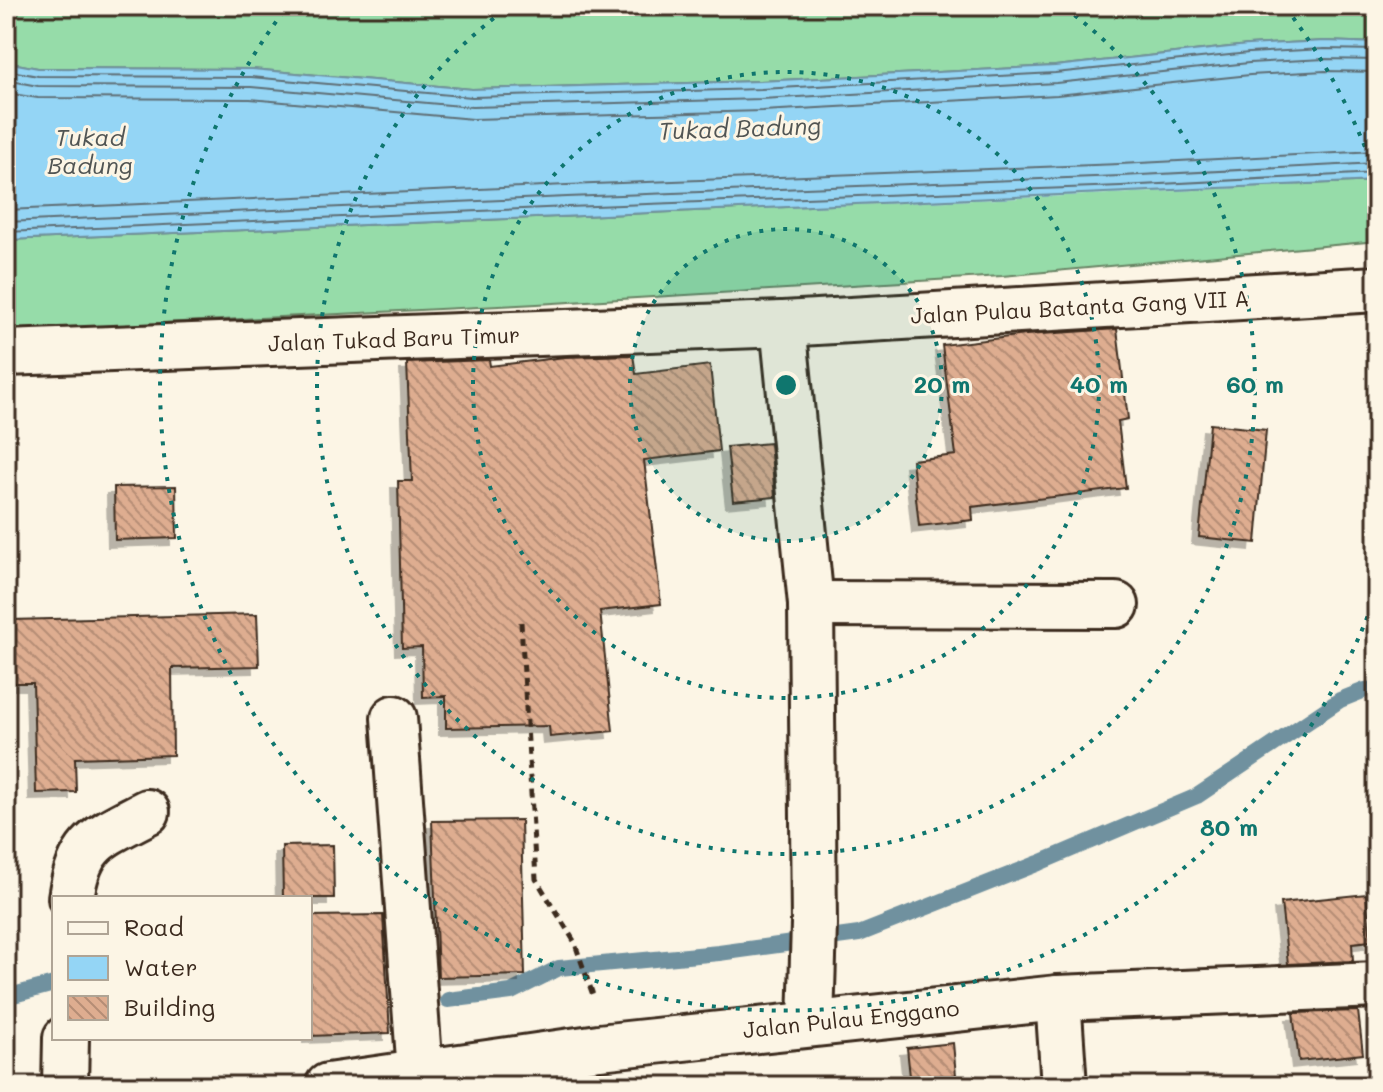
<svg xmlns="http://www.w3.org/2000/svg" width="1383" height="1092" viewBox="0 0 1383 1092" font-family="Mali,sans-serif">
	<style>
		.grass { fill: #96dca9; stroke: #688364; stroke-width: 2 }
		.water { fill: #94d5f5; stroke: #70919f; stroke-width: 2 }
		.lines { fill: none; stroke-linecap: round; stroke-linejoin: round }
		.shore { stroke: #5f6e74; stroke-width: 2 }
		.stream { stroke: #70919f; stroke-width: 16 }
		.building { fill: url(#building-back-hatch); stroke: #3b2a1e; stroke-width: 2; filter: url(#shadow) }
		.street-casing { stroke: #3b2a1e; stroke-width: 50 }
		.path { stroke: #3b2a1e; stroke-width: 5; stroke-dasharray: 8 6; stroke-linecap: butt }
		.street { stroke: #fcf5e5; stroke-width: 44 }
		.ring { fill: none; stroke: #0f766e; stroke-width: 4; stroke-dasharray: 4 8 }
		.labels { text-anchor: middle; stroke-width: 6; stroke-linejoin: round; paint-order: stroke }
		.street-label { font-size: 22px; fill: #3b2a1e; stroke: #fcf5e5 }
		.water-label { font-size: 24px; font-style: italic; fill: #515554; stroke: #fcf5e5 }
		.centre { fill: #0f766e; stroke: #fcf5e5; stroke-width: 4 }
		.ring-label { font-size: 24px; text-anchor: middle; font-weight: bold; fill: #0f766e; stroke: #fcf5e5; stroke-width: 6; stroke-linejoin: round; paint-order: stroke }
	</style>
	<defs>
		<pattern id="building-back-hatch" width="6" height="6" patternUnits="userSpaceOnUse" patternTransform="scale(2)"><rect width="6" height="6" fill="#dead90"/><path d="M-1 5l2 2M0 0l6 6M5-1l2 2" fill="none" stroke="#b58d75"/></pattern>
		<filter id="shadow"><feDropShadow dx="-7" dy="7" stdDeviation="0" flood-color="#0004"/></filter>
	</defs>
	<rect width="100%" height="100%" fill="#fcf5e5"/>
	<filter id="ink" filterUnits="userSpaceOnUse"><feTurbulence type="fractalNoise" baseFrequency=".0125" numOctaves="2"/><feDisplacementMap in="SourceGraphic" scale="16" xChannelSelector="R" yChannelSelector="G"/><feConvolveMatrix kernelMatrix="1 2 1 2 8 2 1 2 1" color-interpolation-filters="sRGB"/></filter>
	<g filter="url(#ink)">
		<g class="grass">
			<path d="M 6,6 L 1377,6 L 1377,43 L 1325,41 L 1248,45 L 1055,66 L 760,81 L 472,89 L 252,69 L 38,68 L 6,62 Z"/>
			<path d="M 1377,181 L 1377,241 L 1002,276 L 537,304 L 6,331 L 6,240 C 463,219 920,205 1377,181 Z"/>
		</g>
		<path class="water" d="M 1325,41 L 1377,43 L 1377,181 C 920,205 463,219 6,240 L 6,62 L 38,68 L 252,69 L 472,89 L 760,81 L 1055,66 L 1248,45 Z"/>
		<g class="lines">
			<g class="shore">
				<path d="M 6,70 L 38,76 L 251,77 L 472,97 L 761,89 L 1055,73 L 1249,53 L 1325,49 L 1377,50"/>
				<path d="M 6,80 L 38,86 L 251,87 L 472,107 L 761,99 L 1056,83 L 1249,63 L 1325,59 L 1377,60"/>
				<path d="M 6,93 L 38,98 L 250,99 L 473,119 L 762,111 L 1057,95 L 1250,75 L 1325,71 L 1377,72"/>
				<path d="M 6,210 L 567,185 L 1120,164 L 1377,151"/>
				<path d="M 6,222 L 567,197 L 1121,176 L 1377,163"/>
				<path d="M 6,232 L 568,207 L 1121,186 L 1377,173"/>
			</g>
			<g class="stream">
				<path d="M 6,997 L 54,984"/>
				<path d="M 448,1000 L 511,992 L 559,968 L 719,953 L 859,934 L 1039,863 L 1197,796 L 1340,700 L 1365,690 L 1377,689"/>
			</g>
		</g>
		<g class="building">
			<path d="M 1117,329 L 1128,419 L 1118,421 L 1126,488 L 972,507 L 973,520 L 919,526 L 912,460 L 956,455 L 942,345 L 1026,335 Z"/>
			<path d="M 633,355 L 636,374 L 710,365 L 719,451 L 644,460 L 661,604 L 600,611 L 613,731 L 550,737 L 549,726 L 446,728 L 446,696 L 423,697 L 422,647 L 402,648 L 398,481 L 412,481 L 407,363 L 489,360 L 490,366 L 565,357 Z"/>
			<path d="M 1210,424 L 1266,430 L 1256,543 L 1199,537 Z"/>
			<path d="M 770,443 L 775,497 L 733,501 L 727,447 Z"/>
			<path d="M 176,486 L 177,538 L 115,540 L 114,487 Z"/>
			<path d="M 257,614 L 259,666 L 172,668 L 173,755 L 75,758 L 76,792 L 36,793 L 33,683 L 13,683 L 11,620 Z"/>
			<path d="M 521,820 L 525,975 L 438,977 L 432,821 Z"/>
			<path d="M 333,845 L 334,898 L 283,898 L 282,846 Z"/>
			<path d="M 1366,894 L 1371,941 L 1352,943 L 1353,961 L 1288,964 L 1281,903 Z"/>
			<path d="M 383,915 L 390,1033 L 310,1036 L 310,916 Z"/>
			<path d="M 1358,1011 L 1363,1054 L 1299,1061 L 1293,1013 Z"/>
			<path d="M 953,1043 L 957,1086 L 911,1086 L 907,1048 Z"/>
		</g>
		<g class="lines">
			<g class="street-casing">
				<g id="street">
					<path d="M 783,324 L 811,604 L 814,924 L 811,1023"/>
					<path d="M 6,353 L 783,324 L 1377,289"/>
					<path d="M 811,604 L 1116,605"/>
					<path d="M 394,718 L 420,1073"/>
					<path d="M 71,898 C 79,841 100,837 147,812"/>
					<path d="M 1058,998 L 1064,1086"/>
					<path d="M 65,1086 L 66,1038"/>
					<path d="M 328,1086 L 599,1047 L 1058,998 L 1377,985"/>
				</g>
			</g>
			<path class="path" d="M 521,622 L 536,879 L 574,941 L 594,998"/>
			<use href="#street" class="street"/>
		</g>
	</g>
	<circle cx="786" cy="385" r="156" fill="#0f766e" fill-opacity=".12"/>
	<g class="ring">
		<circle cx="786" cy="385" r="156"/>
		<circle cx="786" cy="385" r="313"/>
		<path d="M1065 8A469 469 0 1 1 507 8"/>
		<path d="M1376 594A626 626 0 1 1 286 8M1286 8A626 626 0 0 1 1376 176"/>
	</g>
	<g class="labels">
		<g class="street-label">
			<text transform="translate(1080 307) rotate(-3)" y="8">Jalan Pulau Batanta Gang VII A</text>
			<text transform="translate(394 339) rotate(-2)" y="8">Jalan Tukad Baru Timur</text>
			<text transform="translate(851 1019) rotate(-6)" y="8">Jalan Pulau Enggano</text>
		</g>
		<g class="water-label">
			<text transform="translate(740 129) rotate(-2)" y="8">Tukad Badung</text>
			<text x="90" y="146">Tukad<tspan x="90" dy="28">Badung</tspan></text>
		</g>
	</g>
	<circle cx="786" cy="385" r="12" class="centre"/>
	<g class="ring-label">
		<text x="942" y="393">20 m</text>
		<text x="1099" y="393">40 m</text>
		<text x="1255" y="393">60 m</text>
		<text x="1229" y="836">80 m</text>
	</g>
	<rect width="1383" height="1092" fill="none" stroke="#fcf5e5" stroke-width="32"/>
	<rect x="16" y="16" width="1351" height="1060" fill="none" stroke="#3b2a1e" stroke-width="3" filter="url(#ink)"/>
	<rect x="52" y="896" width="260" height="144" fill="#fcf5e5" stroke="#afa495" stroke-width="2"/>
	<rect x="68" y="922" width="40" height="12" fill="#fcf5e5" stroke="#afa495" stroke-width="2"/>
	<text x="124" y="936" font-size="24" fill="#3b2a1e">Road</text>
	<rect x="68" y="956" width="40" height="24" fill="#94d5f5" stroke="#afa495" stroke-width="2"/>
	<text x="124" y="976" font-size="24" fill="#3b2a1e">Water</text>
	<rect x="68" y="996" width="40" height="24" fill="url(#building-back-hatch)" stroke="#afa495" stroke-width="2"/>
	<text x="124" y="1016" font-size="24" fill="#3b2a1e">Building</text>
</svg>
